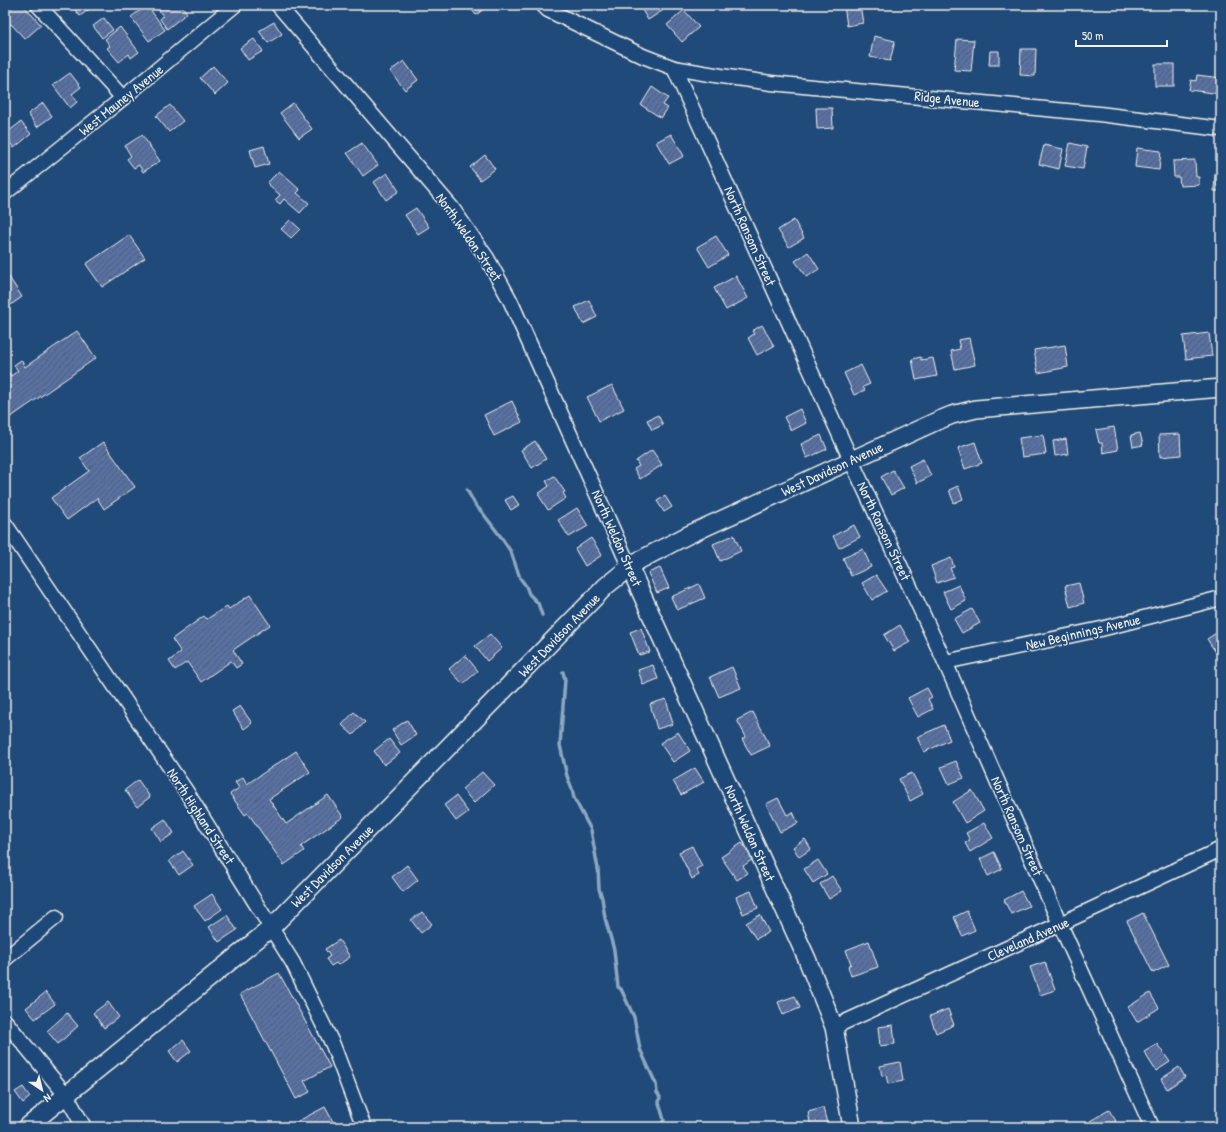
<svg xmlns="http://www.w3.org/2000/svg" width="1226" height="1132" viewBox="0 0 1226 1132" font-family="'Patrick Hand',sans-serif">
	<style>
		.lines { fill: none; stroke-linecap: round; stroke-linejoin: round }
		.stream { stroke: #8da8bf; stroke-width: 3.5 }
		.building { fill: url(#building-hatch); stroke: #f4f1e8 }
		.minor-casing { stroke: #f4f1e8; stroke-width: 17 }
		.tertiary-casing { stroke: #f4f1e8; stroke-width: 20 }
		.minor { stroke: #1f4a7a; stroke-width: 14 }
		.tertiary { stroke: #1f4a7a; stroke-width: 17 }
		.labels { text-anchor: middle; stroke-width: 3; stroke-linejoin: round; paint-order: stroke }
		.street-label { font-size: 14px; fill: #f4f1e8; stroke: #1f4a7a }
	</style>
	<defs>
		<pattern id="building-hatch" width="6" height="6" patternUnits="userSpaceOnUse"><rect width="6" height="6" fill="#5971a2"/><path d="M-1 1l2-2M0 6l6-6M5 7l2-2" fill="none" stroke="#515c74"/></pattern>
	</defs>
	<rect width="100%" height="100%" fill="#1f4a7a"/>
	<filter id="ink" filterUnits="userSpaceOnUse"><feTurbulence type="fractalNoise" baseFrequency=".025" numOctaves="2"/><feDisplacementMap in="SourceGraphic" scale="8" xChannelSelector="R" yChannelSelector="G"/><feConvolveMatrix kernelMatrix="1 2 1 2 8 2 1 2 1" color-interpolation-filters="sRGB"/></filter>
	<g filter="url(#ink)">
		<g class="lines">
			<g class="stream">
				<path d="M 467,490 L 476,506 L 482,512 L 501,537 L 511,552 L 520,578 L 526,586 L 529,594 L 538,603 L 542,615"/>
				<path d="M 563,672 L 565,680 L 560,745 L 567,776 L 572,789 L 574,798 L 591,830 L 598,869 L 599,889 L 602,898 L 605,918 L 614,950 L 618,987 L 621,989 L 634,1017 L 640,1049 L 656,1084 L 657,1093 L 660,1097 L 659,1103 L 664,1120 L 662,1123 L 663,1127"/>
			</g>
		</g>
		<g class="building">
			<path d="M 11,5 L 23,5 L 41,25 L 25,39 L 11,24 L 8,26 L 5,23 L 5,16 L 11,10 L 8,7 Z"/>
			<path d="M 71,5 L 95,5 L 80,16 Z"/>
			<path d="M 147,5 L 165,30 L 149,41 L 131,17 Z"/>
			<path d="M 155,5 L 181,5 L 187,13 L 167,29 L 160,19 L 163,16 Z"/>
			<path d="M 468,5 L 489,5 L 476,15 Z"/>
			<path d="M 639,5 L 663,5 L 665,9 L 648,20 Z"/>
			<path d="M 844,5 L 860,5 L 863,23 L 847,26 Z"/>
			<path d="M 684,10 L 699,27 L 682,42 L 667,25 Z"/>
			<path d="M 104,18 L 113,30 L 102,38 L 93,26 Z"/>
			<path d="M 274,22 L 282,34 L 268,43 L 259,31 Z"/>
			<path d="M 120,27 L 139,52 L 131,58 L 129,54 L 119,62 L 107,48 L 110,46 L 105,39 Z"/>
			<path d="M 874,36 L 895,41 L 890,61 L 870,57 Z"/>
			<path d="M 254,39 L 263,51 L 248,60 L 240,48 Z"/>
			<path d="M 957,39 L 974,40 L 971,71 L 954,70 Z"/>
			<path d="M 1021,49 L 1036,49 L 1035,76 L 1020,75 Z"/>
			<path d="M 990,51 L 999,51 L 999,65 L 989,65 Z"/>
			<path d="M 404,61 L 418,80 L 405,90 L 390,71 Z"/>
			<rect x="1155" y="64" width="19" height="22"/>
			<path d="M 213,66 L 228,83 L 215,95 L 200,78 Z"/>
			<path d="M 70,73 L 81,87 L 72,94 L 77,102 L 70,108 L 53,85 Z"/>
			<path d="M 1197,75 L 1221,78 L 1221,94 L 1189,90 L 1191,80 L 1196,81 Z"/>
			<path d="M 652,87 L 668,98 L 663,105 L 668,108 L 661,118 L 641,105 Z"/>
			<path d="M 43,103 L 52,116 L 37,127 L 28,114 Z"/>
			<path d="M 293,103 L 312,129 L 299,138 L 280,113 Z"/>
			<path d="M 170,105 L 183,121 L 169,132 L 156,116 Z"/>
			<path d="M 816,108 L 832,108 L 833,128 L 817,129 Z"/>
			<path d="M 21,122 L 31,134 L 14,148 L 5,136 L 5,134 Z"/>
			<path d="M 671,134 L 684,156 L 669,164 L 656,142 Z"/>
			<path d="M 142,135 L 160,161 L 143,172 L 139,165 L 134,168 L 127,159 L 131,156 L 125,146 Z"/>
			<path d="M 362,143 L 378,165 L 363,176 L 347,153 Z"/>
			<path d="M 1070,143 L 1087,147 L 1083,169 L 1065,166 Z"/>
			<path d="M 1044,145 L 1063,149 L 1059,169 L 1039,164 Z"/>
			<path d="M 264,146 L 269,164 L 255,168 L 250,150 Z"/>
			<path d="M 1137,148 L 1161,151 L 1159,170 L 1135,167 Z"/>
			<path d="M 485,155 L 495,169 L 480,180 L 470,167 Z"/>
			<path d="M 1195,160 L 1196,177 L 1199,177 L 1199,185 L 1180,186 L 1179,177 L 1174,177 L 1173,161 Z"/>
			<path d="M 1219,160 L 1221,160 L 1221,191 L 1214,191 L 1215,173 L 1218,174 Z"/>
			<path d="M 279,171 L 300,190 L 297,193 L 309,203 L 300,213 L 284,199 L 280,204 L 275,200 L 280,195 L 267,183 Z"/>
			<path d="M 387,173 L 399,191 L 386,200 L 374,182 Z"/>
			<path d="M 416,208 L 429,227 L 418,234 L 405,215 Z"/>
			<path d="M 290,220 L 300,229 L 291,238 L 281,229 Z"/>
			<path d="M 794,220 L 804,238 L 789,247 L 778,230 Z"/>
			<path d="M 129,235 L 145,258 L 102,287 L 86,264 Z"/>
			<path d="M 716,236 L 728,255 L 709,267 L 697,247 Z"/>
			<path d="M 808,252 L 819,269 L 807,277 L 795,261 Z"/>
			<path d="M 5,271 L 22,297 L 5,309 Z"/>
			<path d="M 736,276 L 748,298 L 726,310 L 714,288 Z"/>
			<path d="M 589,300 L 597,317 L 583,324 L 575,307 Z"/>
			<path d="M 762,325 L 774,346 L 757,355 L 748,338 L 754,334 L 752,331 Z"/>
			<path d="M 77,331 L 96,358 L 11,417 L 8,412 L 5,414 L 5,367 L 11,376 L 18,371 L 14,365 L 21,360 L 25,367 Z"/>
			<path d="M 1209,333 L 1212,356 L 1186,359 L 1183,336 Z"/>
			<path d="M 969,338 L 975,365 L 955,369 L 951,351 L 960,349 L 958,340 Z"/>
			<path d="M 1065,345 L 1068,367 L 1038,373 L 1034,350 Z"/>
			<path d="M 921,357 L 921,360 L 933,358 L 937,376 L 916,380 L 912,359 Z"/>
			<path d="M 861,365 L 870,384 L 863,387 L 865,390 L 854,395 L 844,373 Z"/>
			<path d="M 612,385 L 624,409 L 599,421 L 587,397 Z"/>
			<path d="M 512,401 L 522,422 L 494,436 L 484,415 Z"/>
			<path d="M 800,409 L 806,423 L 791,431 L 784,417 Z"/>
			<path d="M 658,415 L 663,425 L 652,430 L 647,420 Z"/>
			<path d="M 1114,427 L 1118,450 L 1103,453 L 1102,443 L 1099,443 L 1096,430 Z"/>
			<path d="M 1140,433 L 1143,445 L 1133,447 L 1131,435 Z"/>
			<path d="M 1180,434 L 1181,455 L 1160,457 L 1159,435 Z"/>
			<path d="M 821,435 L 827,449 L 807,458 L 801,444 Z"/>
			<path d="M 1043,435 L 1046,454 L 1022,457 L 1019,438 Z"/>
			<path d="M 1066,439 L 1068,454 L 1055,456 L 1053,441 Z"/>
			<path d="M 535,441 L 546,459 L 532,468 L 521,450 Z"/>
			<path d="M 103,442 L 135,487 L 104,509 L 97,498 L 67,520 L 51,498 L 89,471 L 80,458 Z"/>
			<path d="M 975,442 L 982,463 L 965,469 L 958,448 Z"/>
			<path d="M 652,450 L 662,465 L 640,479 L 634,469 L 639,466 L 636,461 Z"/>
			<path d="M 923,459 L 931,476 L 917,483 L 909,466 Z"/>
			<path d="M 893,470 L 904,488 L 891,495 L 881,477 Z"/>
			<path d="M 554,476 L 565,492 L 563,493 L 566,498 L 548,510 L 538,494 L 549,486 L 546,481 Z"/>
			<path d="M 958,486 L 963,499 L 954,503 L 949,490 Z"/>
			<path d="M 513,496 L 519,505 L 511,510 L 505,500 Z"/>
			<path d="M 665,496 L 672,507 L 664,512 L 657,501 Z"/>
			<path d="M 577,508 L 588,526 L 569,537 L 558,520 Z"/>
			<path d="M 854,525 L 860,537 L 839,548 L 833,536 Z"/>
			<path d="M 734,535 L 741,551 L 720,561 L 713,544 Z"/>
			<path d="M 591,538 L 602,555 L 585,566 L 575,549 Z"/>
			<path d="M 863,549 L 871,567 L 851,576 L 843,558 Z"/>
			<path d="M 951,558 L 954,567 L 950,568 L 954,577 L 937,583 L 931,566 Z"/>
			<path d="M 660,568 L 669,588 L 657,593 L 648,573 Z"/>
			<path d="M 876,575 L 887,591 L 872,600 L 862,583 Z"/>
			<path d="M 1079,583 L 1084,603 L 1070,607 L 1065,586 Z"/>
			<path d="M 699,584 L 705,598 L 677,610 L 671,597 Z"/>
			<path d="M 959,585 L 966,601 L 951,609 L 943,592 Z"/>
			<path d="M 250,595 L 270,625 L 233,650 L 242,664 L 236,668 L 231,661 L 201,682 L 187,662 L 175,670 L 169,661 L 181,652 L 172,639 L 204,616 L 207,619 L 227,606 L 229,609 Z"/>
			<path d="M 972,609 L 980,623 L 962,633 L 954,619 Z"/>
			<path d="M 900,625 L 910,642 L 894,651 L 884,635 Z"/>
			<path d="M 641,628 L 650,652 L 639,655 L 630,632 Z"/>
			<path d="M 1221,630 L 1221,655 L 1219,657 L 1207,639 Z"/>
			<path d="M 490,634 L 502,648 L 487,661 L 475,646 Z"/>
			<path d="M 465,655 L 478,671 L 463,684 L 449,669 Z"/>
			<path d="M 653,665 L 658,679 L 643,685 L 638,670 Z"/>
			<path d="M 732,667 L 741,688 L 719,697 L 710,677 Z"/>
			<path d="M 927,688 L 932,697 L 928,699 L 933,709 L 918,717 L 908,698 Z"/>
			<path d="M 666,699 L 673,724 L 657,729 L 650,704 Z"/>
			<path d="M 240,706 L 252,723 L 244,729 L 232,711 Z"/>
			<path d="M 354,712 L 365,722 L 353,735 L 342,725 Z"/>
			<path d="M 753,712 L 770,746 L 751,755 L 742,739 L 746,737 L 737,720 Z"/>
			<path d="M 407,720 L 416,735 L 401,745 L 392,730 Z"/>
			<path d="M 944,725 L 950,740 L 924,752 L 917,737 Z"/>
			<path d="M 678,732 L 690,751 L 673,762 L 660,743 Z"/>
			<path d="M 389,739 L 400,753 L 384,765 L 374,751 Z"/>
			<path d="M 296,751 L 310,772 L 269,799 L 286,824 L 328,795 L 343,817 L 301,846 L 304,851 L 284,865 L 248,813 L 245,815 L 230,794 L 239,788 L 235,782 L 243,777 L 247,784 Z"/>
			<path d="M 956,761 L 964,778 L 949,784 L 941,767 Z"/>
			<path d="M 695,768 L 704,782 L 681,795 L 673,781 Z"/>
			<path d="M 482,772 L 494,785 L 474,803 L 462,789 Z"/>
			<path d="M 912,773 L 923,794 L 910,801 L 899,779 Z"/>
			<path d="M 138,780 L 150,797 L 137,807 L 125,790 Z"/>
			<path d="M 972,790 L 984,811 L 965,823 L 953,802 Z"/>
			<path d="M 456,796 L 468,812 L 456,821 L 444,805 Z"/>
			<path d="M 778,798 L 787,815 L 793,812 L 798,823 L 780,832 L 766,804 Z"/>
			<path d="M 165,819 L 174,833 L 161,842 L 152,828 Z"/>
			<path d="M 984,823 L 993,838 L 970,852 L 965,843 L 970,840 L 966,833 Z"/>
			<path d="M 805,839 L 811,849 L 799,857 L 793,847 Z"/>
			<path d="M 742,843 L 753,859 L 743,866 L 748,873 L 737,880 L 721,857 Z"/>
			<path d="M 692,846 L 702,866 L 696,869 L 699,875 L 692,879 L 679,852 Z"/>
			<path d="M 183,851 L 193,865 L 179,875 L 169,861 Z"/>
			<path d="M 994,852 L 1002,869 L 988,876 L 980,859 Z"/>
			<path d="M 818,860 L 827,874 L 813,883 L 804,869 Z"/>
			<path d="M 407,865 L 418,880 L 403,892 L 392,877 Z"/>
			<path d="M 832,876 L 842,891 L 829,899 L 820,884 Z"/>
			<path d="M 751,891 L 758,908 L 743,914 L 736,897 Z"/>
			<path d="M 1021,891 L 1029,906 L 1011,914 L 1004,900 Z"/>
			<path d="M 212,894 L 222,909 L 205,921 L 194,906 Z"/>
			<path d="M 967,911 L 975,930 L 962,936 L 954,917 Z"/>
			<path d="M 422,912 L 432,924 L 421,933 L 411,920 Z"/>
			<path d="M 1143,913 L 1169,965 L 1153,973 L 1127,921 Z"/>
			<path d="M 227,915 L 237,930 L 219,942 L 209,927 Z"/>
			<path d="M 760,915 L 769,932 L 756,939 L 746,923 Z"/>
			<path d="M 339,940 L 350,957 L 338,965 L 336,963 L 331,966 L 326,959 L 330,956 L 325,949 Z"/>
			<path d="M 869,941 L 878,967 L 851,976 L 848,966 L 851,964 L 846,950 Z"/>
			<path d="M 1045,962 L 1055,990 L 1040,995 L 1030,967 Z"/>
			<path d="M 279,973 L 330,1067 L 304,1081 L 310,1092 L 296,1099 L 240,994 Z"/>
			<path d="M 46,992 L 55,1004 L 35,1019 L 26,1008 Z"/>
			<path d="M 1150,993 L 1159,1008 L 1137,1022 L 1128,1007 Z"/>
			<path d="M 795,996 L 800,1008 L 783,1015 L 778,1002 Z"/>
			<path d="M 108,1002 L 119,1017 L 104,1028 L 93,1013 Z"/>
			<path d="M 948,1009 L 954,1025 L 936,1033 L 930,1016 Z"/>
			<path d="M 67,1013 L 78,1026 L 58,1044 L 47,1031 Z"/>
			<path d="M 893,1025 L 895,1044 L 880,1046 L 878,1027 Z"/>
			<path d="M 183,1040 L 191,1051 L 177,1062 L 169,1051 Z"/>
			<path d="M 1157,1044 L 1170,1062 L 1156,1071 L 1144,1052 Z"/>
			<path d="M 900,1062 L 903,1081 L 888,1084 L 886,1075 L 882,1076 L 880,1066 Z"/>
			<path d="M 1179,1067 L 1185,1077 L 1167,1089 L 1161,1079 Z"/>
			<path d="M 23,1087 L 30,1097 L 23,1103 L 15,1092 Z"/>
			<path d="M 325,1107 L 336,1127 L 287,1127 Z"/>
			<path d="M 823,1108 L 828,1127 L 811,1127 L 808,1112 Z"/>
			<path d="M 1109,1110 L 1116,1121 L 1106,1127 L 1094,1127 L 1090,1121 Z"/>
		</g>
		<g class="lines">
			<g class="minor-casing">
				<g id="minor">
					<path d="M 38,5 L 123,98"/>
					<path d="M 278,5 L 452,208 L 487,258 L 510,300 L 629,566"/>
					<path d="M 543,5 L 548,10 L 643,56 L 674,68 L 851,460 L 945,662 L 1060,924 L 1152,1127"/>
					<path d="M 674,68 L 721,76 L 771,83 L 1099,114 L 1221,129"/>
					<path d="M 5,193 L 123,98 L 235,5"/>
					<path d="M 5,524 L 186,791 L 293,963 L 333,1045 L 364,1127"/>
					<path d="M 945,662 L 1101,629 L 1221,598"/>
					<path d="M 5,959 L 56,917"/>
					<path d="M 5,1021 L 66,1095 L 84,1127"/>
					<path d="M 834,1027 L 1060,924 L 1221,849"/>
				</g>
			</g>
			<g class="tertiary-casing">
				<g id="tertiary">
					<path d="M 629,566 L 807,959 L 834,1027 L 852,1127"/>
					<path d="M 27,1127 L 271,928 L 606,586 L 636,562 L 688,535 L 937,421 L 952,415 L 976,409 L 1221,388"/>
				</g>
			</g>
			<use href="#minor" class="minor"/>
			<use href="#tertiary" class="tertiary"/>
		</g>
	</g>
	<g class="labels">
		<g class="street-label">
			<text transform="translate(947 99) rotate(6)" y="5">Ridge Avenue</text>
			<text transform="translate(121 100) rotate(-39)" y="5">West Mauney Avenue</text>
			<text transform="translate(750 236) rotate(66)" y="5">North Ransom Street</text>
			<text transform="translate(469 237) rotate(55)" y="5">North Weldon Street</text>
			<text transform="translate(832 469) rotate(-25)" y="5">West Davidson Avenue</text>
			<text transform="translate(884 531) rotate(65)" y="5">North Ransom Street</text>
			<text transform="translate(617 538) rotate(66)" y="5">North Weldon Street</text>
			<text transform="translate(1083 632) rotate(-13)" y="5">New Beginnings Avenue</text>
			<text transform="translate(559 635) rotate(-46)" y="5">West Davidson Avenue</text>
			<text transform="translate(201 816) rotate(57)" y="5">North Highland Street</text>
			<text transform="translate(1017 826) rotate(66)" y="5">North Ransom Street</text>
			<text transform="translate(750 833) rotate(66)" y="5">North Weldon Street</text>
			<text transform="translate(332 866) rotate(-45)" y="5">West Davidson Avenue</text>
			<text transform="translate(1028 939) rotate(-24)" y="5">Cleveland Avenue</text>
		</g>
	</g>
	<rect width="1226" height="1132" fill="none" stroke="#1f4a7a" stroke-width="20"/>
	<rect x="10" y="10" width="1206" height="1112" fill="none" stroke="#f4f1e8" stroke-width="1.5" filter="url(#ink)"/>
	<g transform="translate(42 1090) rotate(145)" stroke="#1f4a7a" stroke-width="3" paint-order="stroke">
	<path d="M0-3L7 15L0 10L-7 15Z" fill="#f4f1e8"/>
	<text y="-6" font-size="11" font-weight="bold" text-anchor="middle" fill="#f4f1e8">N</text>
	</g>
	<path d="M1076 40v6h91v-6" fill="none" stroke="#f4f1e8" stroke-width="2"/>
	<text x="1082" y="40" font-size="12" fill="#f4f1e8" stroke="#1f4a7a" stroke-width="3" paint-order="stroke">50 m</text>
</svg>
